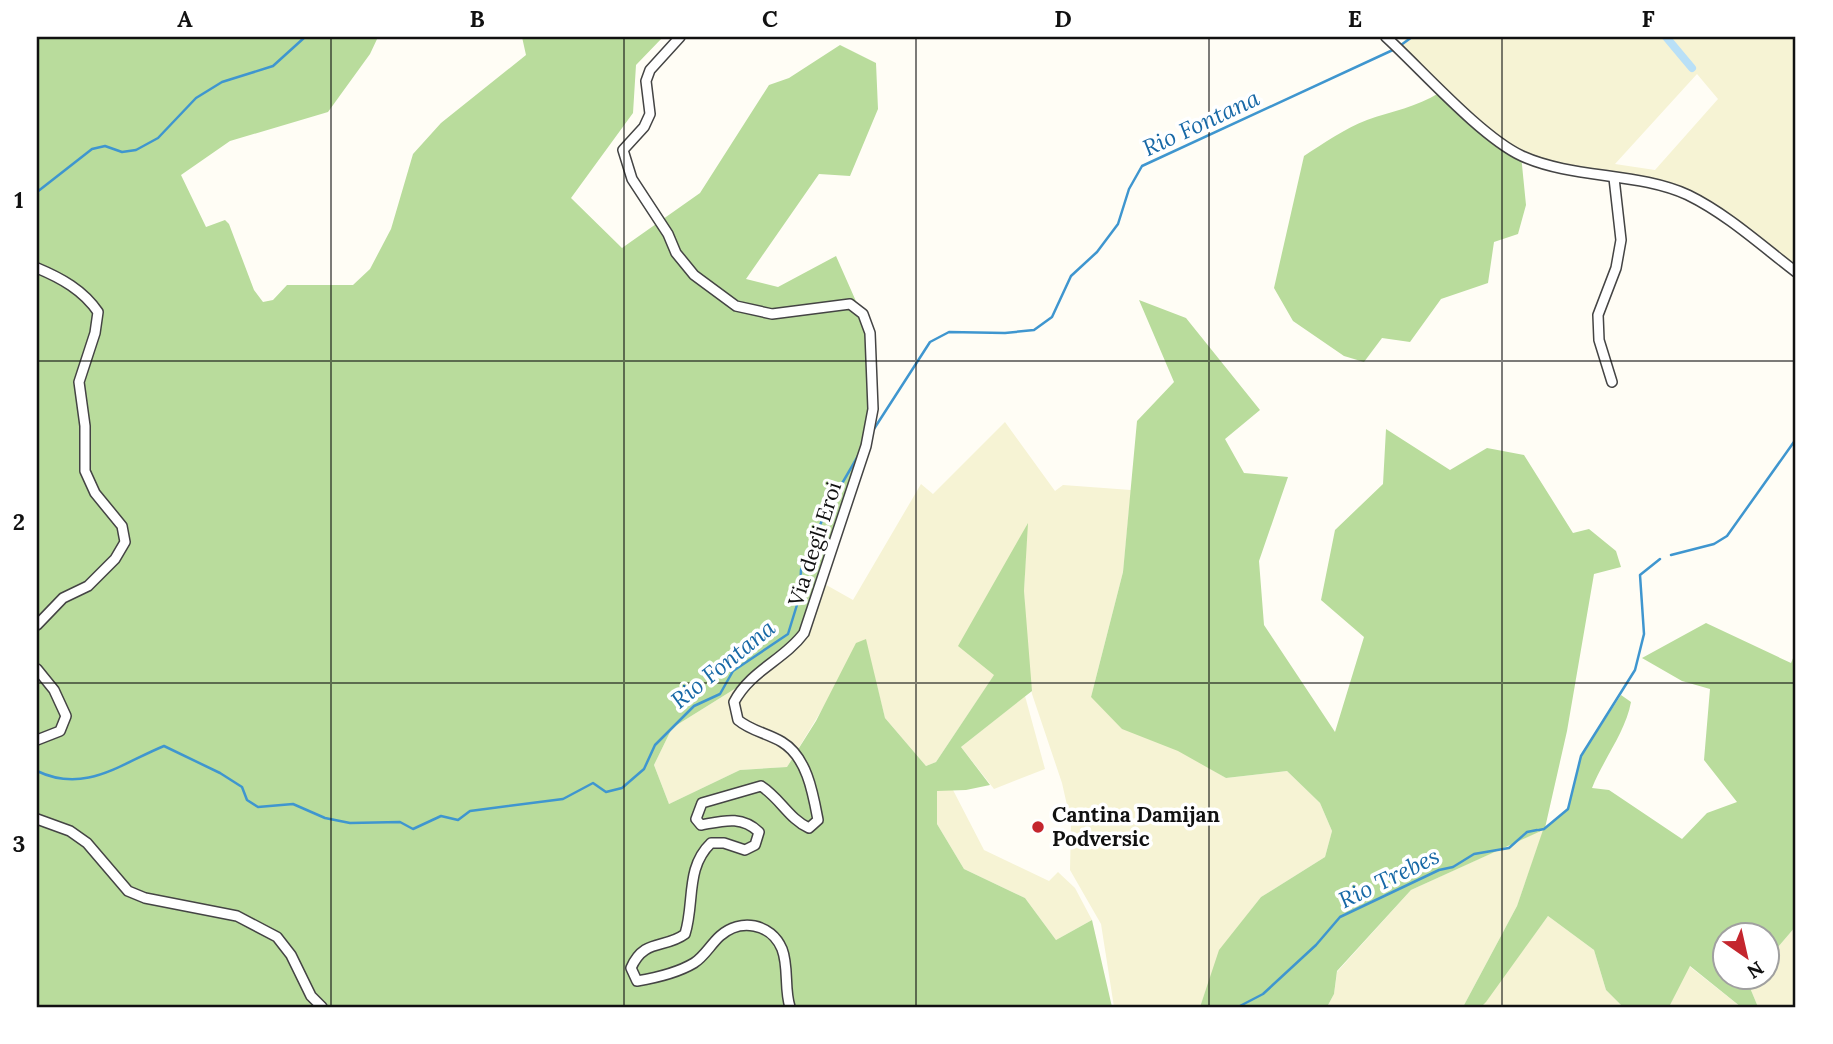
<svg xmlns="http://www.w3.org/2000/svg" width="1833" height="1044" viewBox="0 0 1833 1044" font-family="Lora,serif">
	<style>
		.farmland { fill: #f6f3d4; fill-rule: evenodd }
		.forest { fill: #b9dc9c }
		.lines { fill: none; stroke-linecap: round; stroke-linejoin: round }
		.stream { stroke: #3f96cf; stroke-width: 2.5 }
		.canal { stroke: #b9e0f7; stroke-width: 8 }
		.street-casing { stroke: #444; stroke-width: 12 }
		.street { stroke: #fff; stroke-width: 9 }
		.grid { fill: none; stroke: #111; stroke-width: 2; stroke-opacity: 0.55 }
		.poi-dot { fill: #c4262e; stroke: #fff; stroke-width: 2.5 }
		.labels { text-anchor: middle; stroke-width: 7; stroke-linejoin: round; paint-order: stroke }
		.street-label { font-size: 21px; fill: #111; stroke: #fff }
		.poi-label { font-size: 21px; font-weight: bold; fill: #111; stroke: #fff; text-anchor: start }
		.water-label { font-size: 23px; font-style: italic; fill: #1768a6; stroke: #fff }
		.neatline { fill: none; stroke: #111; stroke-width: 2.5 }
		.grid-label { font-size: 23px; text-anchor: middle; font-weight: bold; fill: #111 }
	</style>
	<rect width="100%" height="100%" fill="#fffdf5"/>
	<g class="farmland">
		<path d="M 1407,37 L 1796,37 L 1796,271 L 1686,194 L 1521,155 L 1493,137 L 1399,47 ZM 1697,74 L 1718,99 L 1655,170 L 1615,164 Z"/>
		<path d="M 1005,422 L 1055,491 L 1063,485 L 1131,490 L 1123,572 L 1091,697 L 1226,778 L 1287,771 L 1320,803 L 1332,831 L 1325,857 L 1261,897 L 1220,950 L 1200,1007 L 1114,1007 L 1101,924 L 1070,870 L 1071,823 L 1062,783 L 1032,694 L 1027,662 L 1024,591 L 1027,524 L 995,674 L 936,762 L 926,766 L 885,718 L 865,639 L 787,767 L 740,770 L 669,804 L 654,765 L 672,728 L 749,680 L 821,582 L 853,600 L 921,484 L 933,494 Z"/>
		<path d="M 1025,696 L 1045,769 L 994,789 L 961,747 Z"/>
		<path d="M 937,790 L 953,790 L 984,850 L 1049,881 L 1058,872 L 1075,888 L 1092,920 L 1056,940 L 1025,898 L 964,869 L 937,824 Z"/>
		<path d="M 1544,829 L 1517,906 L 1463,1007 L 1327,1007 L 1334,994 L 1337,972 L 1411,890 Z"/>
		<path d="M 1548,916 L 1594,950 L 1606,990 L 1623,1007 L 1481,1007 Z"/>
		<path d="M 1796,926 L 1796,1007 L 1758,1007 L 1748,983 L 1753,978 L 1766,978 L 1767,960 Z"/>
		<path d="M 1689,966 L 1741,1007 L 1669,1007 Z"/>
	</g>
	<g class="forest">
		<path d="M 37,37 L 378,37 L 370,54 L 328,112 L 230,141 L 181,175 L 206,227 L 225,220 L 229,224 L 254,290 L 263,302 L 273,300 L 287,285 L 353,285 L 370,269 L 391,229 L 413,154 L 441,123 L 526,55 L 522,37 L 663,37 L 636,65 L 633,113 L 571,198 L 622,248 L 700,193 L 769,85 L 789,78 L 840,45 L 876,63 L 878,109 L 850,176 L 819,174 L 746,279 L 778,287 L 836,256 L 870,333 L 873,409 L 804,633 L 749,680 L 672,728 L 654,765 L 669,804 L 740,770 L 787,767 L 816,721 L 856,643 L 866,639 L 885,718 L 926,766 L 936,762 L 994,675 L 958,646 L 1028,523 L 1024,591 L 1032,691 L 961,747 L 990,785 L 966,790 L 937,791 L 937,824 L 964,869 L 1025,898 L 1056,940 L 1092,920 L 1112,1007 L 37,1007 Z"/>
		<path d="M 1439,93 L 1521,155 L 1526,205 L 1518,234 L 1494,242 L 1488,283 L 1441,299 L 1410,342 L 1382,338 L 1364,362 L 1344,356 L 1293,321 L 1274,288 L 1304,156 C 1324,143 1344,129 1367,120 C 1392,111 1417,107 1439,93 Z"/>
		<path d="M 1139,300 L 1186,318 L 1260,410 L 1225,439 L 1244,473 L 1288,477 L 1259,561 L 1264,625 L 1335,732 L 1364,637 L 1321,600 L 1335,530 L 1383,484 L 1386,429 L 1450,470 L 1487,448 L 1524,455 L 1573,533 L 1589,529 L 1616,551 L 1621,567 L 1594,574 L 1567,731 L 1545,828 L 1568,809 L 1581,756 L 1621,695 L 1631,702 C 1626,731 1603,760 1592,788 L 1609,790 L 1682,839 L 1707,813 L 1737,802 L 1704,760 L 1710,689 L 1682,681 L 1642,658 L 1706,623 L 1791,663 L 1796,651 L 1796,926 L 1767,960 L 1766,936 L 1724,936 L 1724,978 L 1753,978 L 1748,983 L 1758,1007 L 1741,1007 L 1690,966 L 1669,1007 L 1623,1007 L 1606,990 L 1594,950 L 1548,916 L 1486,1002 L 1481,1007 L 1463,1007 L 1517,906 L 1543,830 L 1411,890 L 1337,971 L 1334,994 L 1327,1007 L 1200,1007 L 1219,950 L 1261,897 L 1325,857 L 1332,831 L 1320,803 L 1287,771 L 1226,778 L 1178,751 L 1122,729 L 1091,697 L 1123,572 L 1137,421 L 1174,382 Z"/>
	</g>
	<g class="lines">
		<g class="stream">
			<path d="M 1401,45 L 1412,37"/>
			<path d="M 37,192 L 92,149 L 105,146 L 122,152 L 136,150 L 158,138 L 196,98 L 222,82 L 273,66 L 305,37"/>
			<path d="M 872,432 L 930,342 L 949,332 L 1005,333 L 1034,330 L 1052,317 L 1071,276 L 1097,252 L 1118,224 L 1129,189 L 1142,166 L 1395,49"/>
			<path d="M 1671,555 L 1714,544 L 1727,536 L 1796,439"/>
			<path d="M 37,771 C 85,794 120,764 164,746 L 220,773 L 242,787 L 247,800 L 258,807 L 293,804 L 325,818 L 350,823 L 400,822 L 413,829 L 441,816 L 458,820 L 470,811 L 563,799 L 593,783 L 606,792 L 622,788 L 644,769 L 655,745 L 694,706 L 720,694 L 733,671 L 788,634 L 800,595 L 801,570 L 826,511 L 858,456"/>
			<path d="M 1539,830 L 1544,829 L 1568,809 L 1581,756 L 1635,670 L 1644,634 L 1640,575 L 1660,559"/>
			<path d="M 1238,1007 L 1263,994 L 1316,945 L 1340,917 L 1439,870 L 1453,867 L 1474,854 L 1509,848 L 1527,832 L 1537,830"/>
		</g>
		<path class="canal" d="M 1666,37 L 1692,68"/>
		<g class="street-casing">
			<g id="street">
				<path d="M 680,37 L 650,70 L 646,81 L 650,114 L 644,127 L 623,150 L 632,179 L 668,234 L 676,253 L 694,275 L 736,306 L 772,314 L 850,304 L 863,314 L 870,333 L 873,409 L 866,446 L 804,633 C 784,660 751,670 734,702 L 738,720 C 751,731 767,733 782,742 C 807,757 813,793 818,820 L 809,828 C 789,819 780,798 761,786 L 702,803 L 696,819 L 701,825 C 723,821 741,815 759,832 L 755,845 L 745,850 L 724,843 L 711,843 C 685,868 695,902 685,934 C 665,949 644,938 631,968 L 637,981 C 655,978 679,972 694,963 C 704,957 711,944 720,936 C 740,918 771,923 782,949 C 789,967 784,989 790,1007"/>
				<path d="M 1386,37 C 1421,69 1481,137 1522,156 C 1573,179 1638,172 1688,195 C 1727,214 1762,246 1796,272"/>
				<path d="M 37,268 C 61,278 83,290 98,312 L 95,333 L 79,382 L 85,426 L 85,471 L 95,493 L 122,526 L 125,542 L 115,559 L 88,586 L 63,598 L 37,625"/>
				<path d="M 1612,382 L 1599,340 L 1598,315 L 1616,268 L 1621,240 L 1614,178"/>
				<path d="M 37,669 L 54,690 L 66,716 L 60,731 L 37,740"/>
				<path d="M 37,819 L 70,831 L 87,843 L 128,891 L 145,898 L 237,916 L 277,937 L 291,955 L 311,996 L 322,1007"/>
			</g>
		</g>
		<use href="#street" class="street"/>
	</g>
	<path class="grid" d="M 331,37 L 331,1007M 624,37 L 624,1007M 916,37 L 916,1007M 1209,37 L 1209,1007M 1502,37 L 1502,1007M 37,361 L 1796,361M 37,683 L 1796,683"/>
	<circle class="poi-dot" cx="1038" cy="827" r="7"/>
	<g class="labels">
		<g class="street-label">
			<text transform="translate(815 544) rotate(-72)" y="7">Via degli Eroi</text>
		</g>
		<g class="poi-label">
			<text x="1052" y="822">Cantina Damijan<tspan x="1052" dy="24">Podversic</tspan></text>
		</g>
		<g class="water-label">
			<text transform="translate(1201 123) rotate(-25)" y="8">Rio Fontana</text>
			<text transform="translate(723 664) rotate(-39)" y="8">Rio Fontana</text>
			<text transform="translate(1389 878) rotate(-26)" y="8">Rio Trebes</text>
		</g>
	</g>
	<rect width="1833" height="1044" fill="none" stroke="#ffffff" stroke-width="77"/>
	<g transform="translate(1746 956) rotate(146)"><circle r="33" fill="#ffffff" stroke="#a0a0a0" stroke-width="2"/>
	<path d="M0-5L12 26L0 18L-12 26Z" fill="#c4262e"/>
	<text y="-10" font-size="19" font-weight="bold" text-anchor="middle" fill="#111111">N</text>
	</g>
	<rect x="38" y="38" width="1756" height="968" class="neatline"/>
	<g class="grid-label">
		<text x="185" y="27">A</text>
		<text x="477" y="27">B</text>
		<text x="770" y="27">C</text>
		<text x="1063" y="27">D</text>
		<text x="1355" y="27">E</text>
		<text x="1648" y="27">F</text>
		<text x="19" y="208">1</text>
		<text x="19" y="530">2</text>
		<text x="19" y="852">3</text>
	</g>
</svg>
